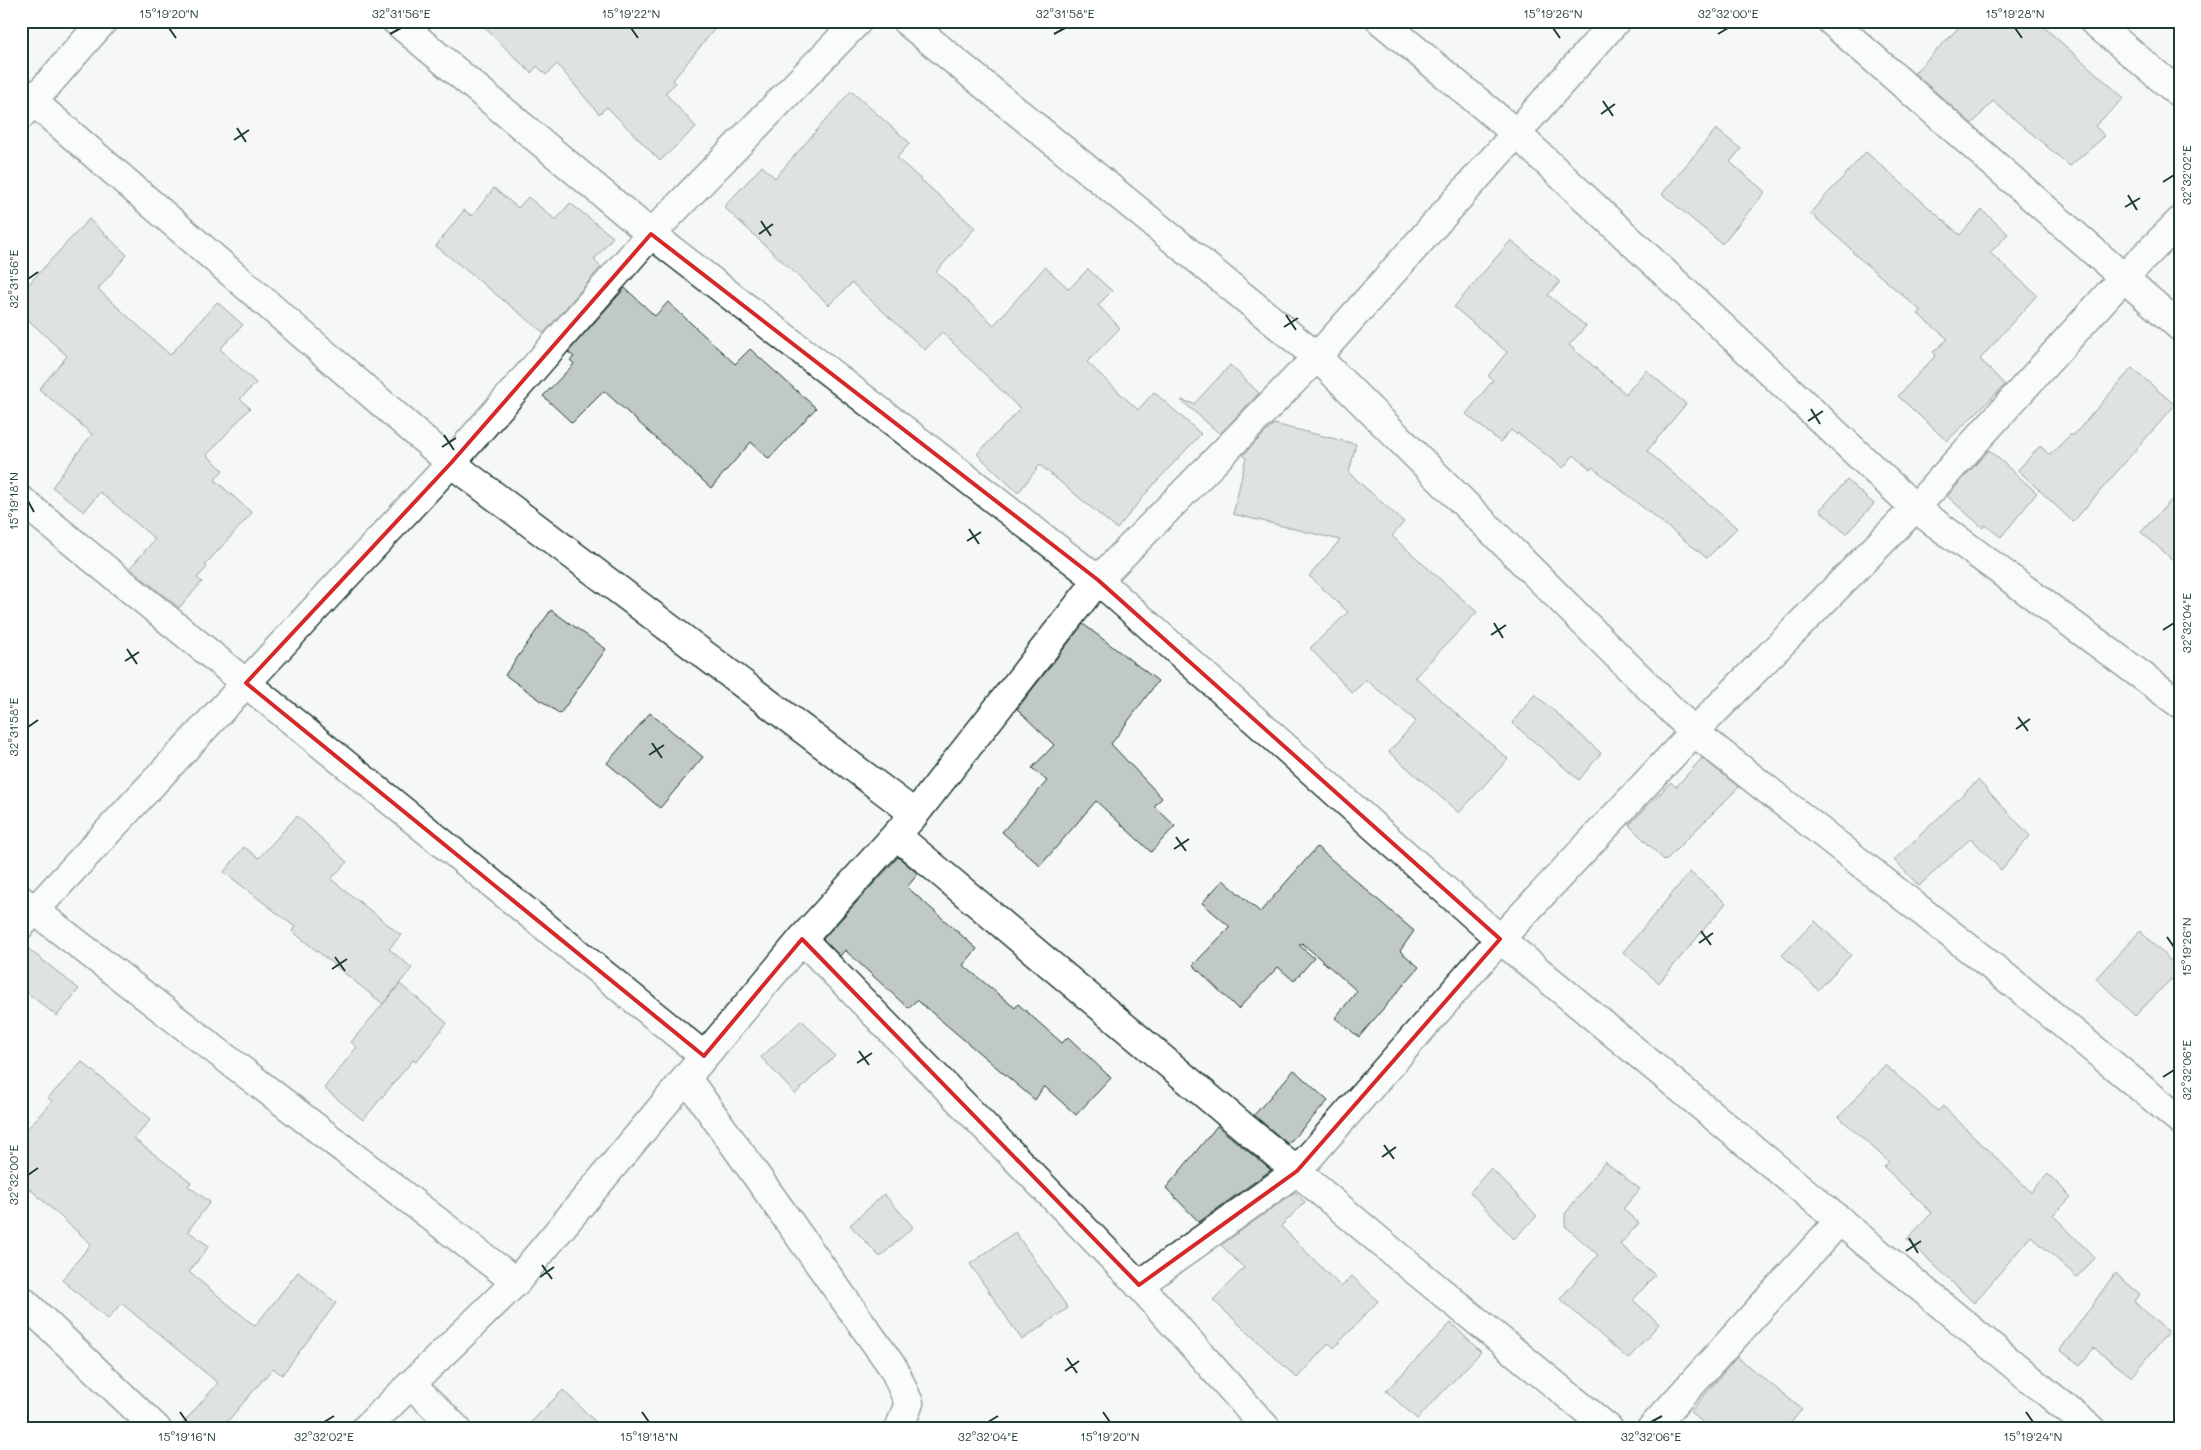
<svg xmlns="http://www.w3.org/2000/svg" width="2201" height="1450" viewBox="0 0 2201 1450" font-family="Mali,sans-serif">
	<style>
		.building { fill: #c0c9c6; stroke: #1f3d34 }
		.lines { fill: none; stroke-linecap: round; stroke-linejoin: round }
		.street-casing { stroke: #1f3d34; stroke-width: 31 }
		.street { stroke: #fff; stroke-width: 28 }
		.marked { fill: none; stroke: #d62828; stroke-width: 4; stroke-linejoin: round }
		.ticks { fill: none; stroke: #1f3d34; stroke-width: 2 }
		.neatline { fill: none; stroke: #1f3d34; stroke-width: 2 }
		.ticks-label { font-size: 12px; text-anchor: middle; fill: #1f3d34 }
	</style>
	<rect width="100%" height="100%" fill="#f6f7f7"/>
	<filter id="ink" filterUnits="userSpaceOnUse"><feTurbulence type="fractalNoise" baseFrequency=".02" numOctaves="2"/><feDisplacementMap in="SourceGraphic" scale="10" xChannelSelector="R" yChannelSelector="G"/><feConvolveMatrix kernelMatrix="1 2 1 2 8 2 1 2 1" color-interpolation-filters="sRGB"/></filter>
	<g filter="url(#ink)">
		<g class="building">
			<path d="M 478,21 L 721,21 L 673,80 L 676,83 L 665,93 L 696,127 L 660,161 L 607,107 L 599,114 L 557,64 L 546,75 L 537,66 L 531,73 Z"/>
			<path d="M 1965,21 L 2037,21 L 2124,98 L 2095,126 L 2105,136 L 2070,166 L 1993,101 L 1972,124 L 1914,73 Z"/>
			<path d="M 851,91 L 910,143 L 897,158 L 975,228 L 936,272 L 994,325 L 1045,267 L 1069,289 L 1088,269 L 1112,291 L 1098,305 L 1120,328 L 1087,362 L 1138,410 L 1154,392 L 1201,434 L 1153,485 L 1117,529 L 1040,465 L 1018,493 L 977,454 L 1020,409 L 942,332 L 925,350 L 852,283 L 829,305 L 724,207 L 762,166 L 775,178 Z"/>
			<path d="M 1716,129 L 1741,149 L 1730,162 L 1765,192 L 1722,244 L 1662,194 Z"/>
			<path d="M 1866,152 L 1960,235 L 1982,210 L 2008,234 L 1990,253 L 2037,295 L 1980,359 L 2005,385 L 1947,441 L 1898,396 L 1936,355 L 1933,352 L 1948,339 L 1918,314 L 1921,311 L 1852,252 L 1853,251 L 1810,213 Z"/>
			<path d="M 494,188 L 518,208 L 528,197 L 556,220 L 570,203 L 613,237 L 594,260 L 601,267 L 544,333 L 436,246 L 464,210 L 472,216 Z"/>
			<path d="M 89,219 L 127,255 L 98,289 L 170,355 L 217,302 L 243,325 L 220,349 L 256,383 L 240,399 L 250,408 L 207,455 L 223,470 L 215,480 L 252,513 L 205,565 L 207,567 L 197,578 L 202,582 L 179,608 L 130,568 L 155,539 L 100,492 L 84,512 L 52,487 L 92,434 L 39,389 L 67,356 L 21,313 L 21,292 Z"/>
			<path d="M 1511,240 L 1560,282 L 1548,295 L 1586,326 L 1569,345 L 1626,394 L 1646,370 L 1686,404 L 1647,451 L 1737,528 L 1707,558 L 1592,467 L 1590,469 L 1574,455 L 1563,468 L 1518,433 L 1517,435 L 1511,430 L 1500,442 L 1466,414 L 1493,380 L 1488,376 L 1507,352 L 1454,307 Z"/>
			<path d="M 625,288 L 655,316 L 668,302 L 735,364 L 750,349 L 816,408 L 769,459 L 751,442 L 711,488 L 604,391 L 572,423 L 543,396 L 574,364 L 570,360 L 574,357 L 568,352 Z"/>
			<path d="M 1230,365 L 1259,393 L 1220,434 L 1181,400 L 1194,404 Z"/>
			<path d="M 2132,368 L 2175,405 L 2073,522 L 2018,470 L 2040,446 L 2050,455 L 2071,434 L 2073,436 Z"/>
			<path d="M 1274,424 L 1356,444 L 1349,473 L 1404,522 L 1392,536 L 1477,612 L 1415,677 L 1508,759 L 1459,813 L 1389,752 L 1416,721 L 1366,680 L 1352,693 L 1310,648 L 1348,612 L 1309,576 L 1340,540 L 1233,514 L 1246,458 L 1243,455 Z"/>
			<path d="M 1989,450 L 2037,493 L 2001,537 L 1985,525 L 1983,528 L 1947,496 Z"/>
			<path d="M 1847,480 L 1874,504 L 1846,534 L 1820,510 Z"/>
			<path d="M 2180,491 L 2180,566 L 2141,532 Z"/>
			<path d="M 551,610 L 606,649 L 560,714 L 505,675 Z"/>
			<path d="M 1083,624 L 1158,681 L 1111,744 L 1162,798 L 1154,806 L 1175,826 L 1151,852 L 1096,801 L 1040,866 L 1002,832 L 1047,781 L 1032,768 L 1054,745 L 1017,709 Z"/>
			<path d="M 1535,694 L 1601,753 L 1579,780 L 1512,723 Z"/>
			<path d="M 650,713 L 703,757 L 660,808 L 607,763 Z"/>
			<path d="M 1702,758 L 1739,787 L 1665,861 L 1629,825 L 1671,782 L 1676,787 Z"/>
			<path d="M 1978,780 L 2030,836 L 2001,870 L 1971,838 L 1919,886 L 1894,860 Z"/>
			<path d="M 297,816 L 347,862 L 331,879 L 401,935 L 389,949 L 412,968 L 383,1004 L 292,931 L 295,927 L 224,872 L 244,847 L 259,858 Z"/>
			<path d="M 1317,847 L 1414,931 L 1400,951 L 1419,967 L 1359,1037 L 1335,1018 L 1357,991 L 1302,943 L 1299,945 L 1314,958 L 1294,981 L 1278,967 L 1238,1009 L 1193,965 L 1230,927 L 1202,903 L 1223,880 L 1260,912 Z"/>
			<path d="M 898,857 L 918,874 L 907,887 L 977,949 L 963,965 L 1015,1008 L 1018,1004 L 1062,1043 L 1068,1037 L 1111,1078 L 1076,1115 L 1044,1086 L 1035,1100 L 917,1000 L 908,1008 L 845,950 L 840,956 L 823,939 Z"/>
			<path d="M 1690,872 L 1726,903 L 1659,983 L 1623,952 Z"/>
			<path d="M 1815,921 L 1851,955 L 1818,990 L 1782,955 Z"/>
			<path d="M 2140,931 L 2180,970 L 2135,1016 L 2096,978 Z"/>
			<path d="M 21,943 L 79,989 L 57,1016 L 21,988 Z"/>
			<path d="M 400,984 L 447,1023 L 416,1062 L 413,1060 L 363,1120 L 324,1088 L 357,1047 L 351,1042 Z"/>
			<path d="M 802,1020 L 835,1056 L 795,1094 L 761,1057 Z"/>
			<path d="M 82,1062 L 151,1119 L 134,1139 L 191,1182 L 188,1186 L 210,1202 L 188,1231 L 209,1246 L 189,1272 L 255,1326 L 298,1272 L 336,1303 L 282,1375 L 273,1368 L 221,1429 L 178,1429 L 218,1383 L 121,1303 L 108,1319 L 62,1280 L 91,1244 L 21,1181 L 21,1136 L 52,1101 L 48,1098 Z"/>
			<path d="M 1885,1065 L 1938,1111 L 1943,1106 L 2031,1192 L 2048,1174 L 2071,1197 L 2053,1215 L 2095,1258 L 2077,1277 L 2031,1236 L 1974,1303 L 1907,1239 L 1932,1213 L 1884,1167 L 1889,1162 L 1839,1117 Z"/>
			<path d="M 1294,1070 L 1328,1101 L 1288,1144 L 1254,1115 Z"/>
			<path d="M 1217,1126 L 1271,1170 L 1199,1222 L 1166,1188 Z"/>
			<path d="M 1605,1162 L 1640,1189 L 1623,1209 L 1639,1223 L 1620,1244 L 1655,1275 L 1633,1300 L 1659,1324 L 1628,1359 L 1560,1299 L 1598,1255 L 1565,1226 L 1565,1214 Z"/>
			<path d="M 1491,1168 L 1537,1216 L 1514,1239 L 1470,1192 Z"/>
			<path d="M 1295,1192 L 1305,1202 L 1281,1226 L 1341,1287 L 1352,1276 L 1378,1301 L 1334,1348 L 1329,1343 L 1297,1378 L 1213,1300 L 1244,1268 L 1221,1245 Z"/>
			<path d="M 884,1194 L 913,1227 L 880,1257 L 850,1225 Z"/>
			<path d="M 1015,1232 L 1068,1308 L 1022,1340 L 970,1264 Z"/>
			<path d="M 2115,1273 L 2140,1294 L 2134,1301 L 2168,1332 L 2132,1377 L 2094,1348 L 2080,1365 L 2060,1350 Z"/>
			<path d="M 1451,1323 L 1481,1352 L 1417,1419 L 1386,1391 Z"/>
			<path d="M 1737,1357 L 1802,1409 L 1786,1429 L 1711,1429 L 1690,1412 Z"/>
			<path d="M 563,1390 L 603,1429 L 524,1429 Z"/>
		</g>
		<g class="lines">
			<g class="street-casing">
				<g id="street">
					<path d="M 396,21 L 651,234 L 1098,580 L 1500,939 L 2091,1429"/>
					<path d="M 906,21 L 1317,357 L 1694,732 L 2018,987 L 2180,1120"/>
					<path d="M 1381,21 L 1517,134 L 1915,508 L 2180,704"/>
					<path d="M 1831,21 L 2180,327"/>
					<path d="M 2093,21 L 2180,94"/>
					<path d="M 21,91 L 451,463 L 915,814"/>
					<path d="M 21,115 L 103,21"/>
					<path d="M 21,500 L 704,1056"/>
					<path d="M 896,835 L 1395,1254 L 1609,1429"/>
					<path d="M 21,900 L 516,1282"/>
					<path d="M 21,925 L 451,463 L 651,234 L 858,21"/>
					<path d="M 802,939 L 1139,1285 L 1267,1429"/>
					<path d="M 686,1077 L 894,1369 L 909,1403 L 899,1429"/>
					<path d="M 1139,1285 L 1297,1171 L 1500,939 L 1694,732 L 1915,508 L 2124,277 L 2180,221"/>
					<path d="M 21,1299 L 157,1429"/>
					<path d="M 411,1384 L 457,1429"/>
					<path d="M 365,1429 L 516,1282 L 802,939 L 915,814 L 1098,580 L 1317,357 L 1616,21"/>
					<path d="M 1651,1429 L 1840,1220"/>
				</g>
			</g>
			<use href="#street" class="street"/>
		</g>
	</g>
	<path d="M0 0H2201V1450H0ZM 651,234 L 1098,580 L 1500,939 L 1297,1171 L 1139,1285 L 802,939 L 704,1056 L 246,683 L 451,463 Z" fill="#f6f7f7" fill-opacity=".55" fill-rule="evenodd"/>
	<path class="marked" d="M 651,234 L 1098,580 L 1500,939 L 1297,1171 L 1139,1285 L 802,939 L 704,1056 L 246,683 L 451,463 Z"/>
	<path class="ticks" d="M 169,28 L 176,38M 631,28 L 638,38M 1553,28 L 1560,38M 2015,28 L 2022,38M 390,34 L 401,28M 1054,34 L 1065,28M 1718,34 L 1728,28M 1603,101 L 1613,116M 1601,114 L 1615,104M 237,128 L 246,142M 234,140 L 249,130M 2163,182 L 2174,175M 2128,195 L 2137,210M 2125,207 L 2140,198M 761,221 L 771,236M 759,234 L 773,224M 28,279 L 38,272M 1286,315 L 1296,330M 1284,327 L 1298,318M 1811,409 L 1820,424M 1808,421 L 1823,411M 444,435 L 454,450M 442,447 L 456,438M 28,501 L 34,512M 969,529 L 979,544M 967,541 L 981,532M 1494,623 L 1503,638M 2163,630 L 2174,623M 1491,635 L 1506,625M 127,649 L 137,664M 125,661 L 139,652M 2018,717 L 2028,731M 28,727 L 38,720M 2016,729 L 2030,719M 652,743 L 662,758M 649,755 L 664,745M 1176,837 L 1186,851M 1174,849 L 1189,839M 1701,931 L 1711,945M 2167,937 L 2174,947M 1699,943 L 1713,933M 335,957 L 345,971M 332,969 L 347,959M 859,1051 L 869,1065M 857,1063 L 872,1053M 2163,1077 L 2174,1070M 1384,1145 L 1394,1159M 1382,1157 L 1396,1147M 28,1175 L 38,1168M 1909,1238 L 1918,1253M 1906,1251 L 1921,1241M 542,1265 L 552,1279M 540,1277 L 554,1267M 1067,1358 L 1077,1373M 1065,1371 L 1079,1361M 180,1412 L 187,1422M 642,1412 L 649,1422M 1103,1412 L 1110,1422M 2026,1412 L 2033,1422M 324,1422 L 334,1416M 988,1422 L 998,1416M 1651,1422 L 1662,1416"/>
	<rect width="2201" height="1450" fill="none" stroke="#fff" stroke-width="55"/>
	<rect x="28" y="28" width="2146" height="1394" class="neatline"/>
	<g class="ticks-label">
		<text x="169" y="18">15°19'20"N</text>
		<text x="401" y="18">32°31'56"E</text>
		<text x="631" y="18">15°19'22"N</text>
		<text x="1065" y="18">32°31'58"E</text>
		<text x="1553" y="18">15°19'26"N</text>
		<text x="1728" y="18">32°32'00"E</text>
		<text x="2015" y="18">15°19'28"N</text>
		<text transform="translate(2187 175) rotate(-90)" y="4">32°32'02"E</text>
		<text transform="translate(14 279) rotate(-90)" y="4">32°31'56"E</text>
		<text transform="translate(14 501) rotate(-90)" y="4">15°19'18"N</text>
		<text transform="translate(2187 623) rotate(-90)" y="4">32°32'04"E</text>
		<text transform="translate(14 727) rotate(-90)" y="4">32°31'58"E</text>
		<text transform="translate(2187 947) rotate(-90)" y="4">15°19'26"N</text>
		<text transform="translate(2187 1070) rotate(-90)" y="4">32°32'06"E</text>
		<text transform="translate(14 1175) rotate(-90)" y="4">32°32'00"E</text>
		<text x="187" y="1441">15°19'16"N</text>
		<text x="324" y="1441">32°32'02"E</text>
		<text x="649" y="1441">15°19'18"N</text>
		<text x="988" y="1441">32°32'04"E</text>
		<text x="1110" y="1441">15°19'20"N</text>
		<text x="1651" y="1441">32°32'06"E</text>
		<text x="2033" y="1441">15°19'24"N</text>
	</g>
</svg>
